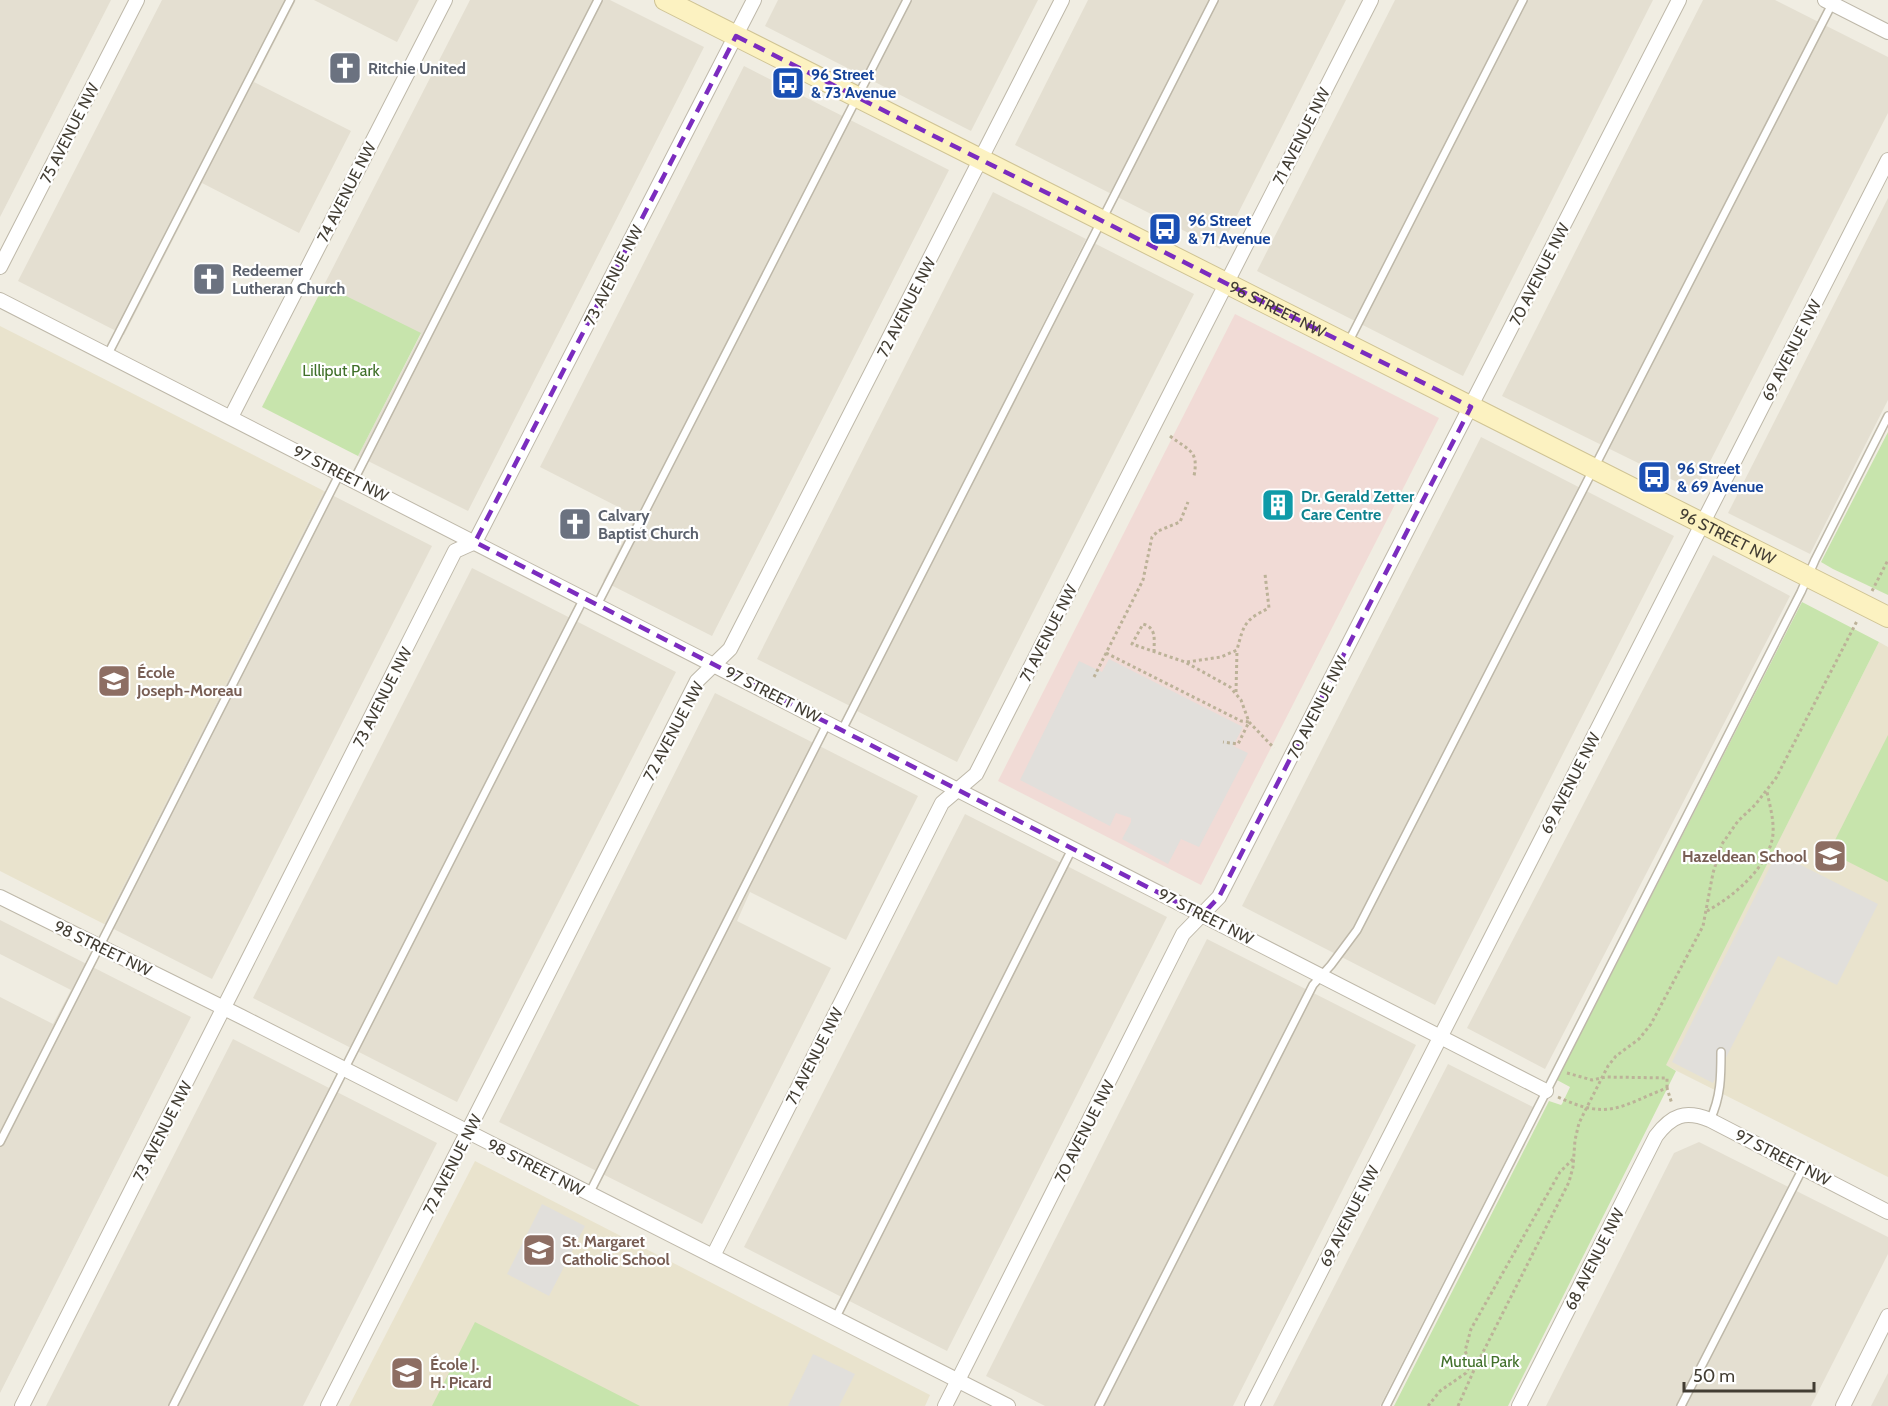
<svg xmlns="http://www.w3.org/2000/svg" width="1888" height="1406" viewBox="0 0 1888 1406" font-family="Cabin,sans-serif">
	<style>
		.residential { fill: #e4dfd1 }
		.education { fill: #e9e3cd }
		.medical { fill: #f1dbd6 }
		.green { fill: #c7e4ac }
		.parking { fill: #e1dfdb }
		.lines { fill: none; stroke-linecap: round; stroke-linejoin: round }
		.lane-casing { stroke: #beb8a9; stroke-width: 10 }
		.street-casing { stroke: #beb8a9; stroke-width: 16 }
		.secondary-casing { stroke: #cfc394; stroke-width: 22 }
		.path { stroke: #bcb298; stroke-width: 3; stroke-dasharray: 3 3; stroke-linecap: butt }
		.lane { stroke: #fff; stroke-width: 7 }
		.street { stroke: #fff; stroke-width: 14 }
		.secondary { stroke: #fcf2c1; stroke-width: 20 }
		.marked { fill: none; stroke: #7b2cbf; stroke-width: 4.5; stroke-dasharray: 12 8; stroke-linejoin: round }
		.labels { text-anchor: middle; stroke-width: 4.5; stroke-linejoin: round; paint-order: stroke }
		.worship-label { font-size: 16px; font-weight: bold; fill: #5b616d; stroke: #fff; text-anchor: start }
		.transit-label { font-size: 16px; font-weight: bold; fill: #164399; stroke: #fff; text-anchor: start }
		.street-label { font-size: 16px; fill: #423d33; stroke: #fff }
		.park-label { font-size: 16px; fill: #40702a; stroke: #fff }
		.culture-label { font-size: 16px; font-weight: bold; fill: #0d838f; stroke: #fff; text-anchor: start }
		.education-label { font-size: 16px; font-weight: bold; fill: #785e54; stroke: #fff; text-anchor: start }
	</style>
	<rect width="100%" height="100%" fill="#f0ede2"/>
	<g class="residential">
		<path d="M 0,0 L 111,0 L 0,217 Z"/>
		<path d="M 162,0 L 296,0 L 254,82 L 351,131 L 299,233 L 202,183 L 124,335 L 18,281 Z"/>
		<path d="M 314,0 L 419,0 L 397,42 Z"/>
		<path d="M 470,0 L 610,0 L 704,47 L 468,511 L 358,456 L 421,334 L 324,285 Z"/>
		<path d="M 778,0 L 1038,0 L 971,131 L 765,26 Z"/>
		<path d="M 1088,0 L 1346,0 L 1220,249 L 1015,145 Z"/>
		<path d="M 1395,0 L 1653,0 L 1463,376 L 1257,271 Z"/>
		<path d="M 1703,0 L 1775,0 L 1888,57 L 1888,113 L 1695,491 L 1502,396 Z"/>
		<path d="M 744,66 L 949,170 L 712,636 L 603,581 L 636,516 L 540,467 Z"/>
		<path d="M 993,192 L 1086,239 L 850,706 L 757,659 Z"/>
		<path d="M 1888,198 L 1888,400 L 1810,554 L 1728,513 Z"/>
		<path d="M 1094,243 L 1194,294 L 957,762 L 857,711 Z"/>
		<path d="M 1481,437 L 1674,536 L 1435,1005 L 1242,906 Z"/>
		<path d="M 324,491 L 432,546 L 212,979 L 104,924 Z"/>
		<path d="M 1713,555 L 1790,596 L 1545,1069 L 1467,1028 Z"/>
		<path d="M 472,568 L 676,672 L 457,1102 L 253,998 Z"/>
		<path d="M 715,693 L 918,796 L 846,940 L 750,892 L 737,921 L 831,968 L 702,1224 L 499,1122 Z"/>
		<path d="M 965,814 L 1167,917 L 947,1351 L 744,1247 Z"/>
		<path d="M 0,920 L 191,1017 L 0,1393 L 0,997 L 53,1024 L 71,990 L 0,954 Z"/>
		<path d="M 1207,939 L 1416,1045 L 1233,1406 L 1045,1406 L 986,1376 Z"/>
		<path d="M 233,1039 L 437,1143 L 303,1406 L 46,1406 Z"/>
		<path d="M 1448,1064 L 1533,1107 L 1380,1406 L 1273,1406 Z"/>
		<path d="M 1699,1142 L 1888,1237 L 1888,1254 L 1811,1406 L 1546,1406 L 1674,1153 Z"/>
		<path d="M 1888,1373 L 1888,1406 L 1871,1406 Z"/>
	</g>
	<g class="education">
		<path d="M 0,326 L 324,491 L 104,924 L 0,871 Z"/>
		<path d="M 1879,642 L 1888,647 L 1888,1177 L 1665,1065 Z"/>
		<path d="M 475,1161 L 930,1395 L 925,1406 L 349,1406 Z"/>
	</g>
	<path class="medical" d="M 1235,314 L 1439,418 L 1201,885 L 998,781 Z"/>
	<g class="green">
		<path d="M 324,285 L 421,333 L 358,456 L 262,407 Z"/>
		<path d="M 1888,432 L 1888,595 L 1833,569 L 1821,562 Z"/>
		<path d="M 1802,602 L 1879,642 L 1666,1065 L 1676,1071 L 1508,1406 L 1394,1406 L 1549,1101 L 1561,1105 L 1562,1104 L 1570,1087 L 1557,1080 Z"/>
		<path d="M 1888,735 L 1888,882 L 1829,852 Z"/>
		<path d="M 475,1322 L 640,1406 L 432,1406 Z"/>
	</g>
	<g class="parking">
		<path d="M 1109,659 L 1243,727 L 1233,746 L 1248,753 L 1199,847 L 1181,839 L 1168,864 L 1122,839 L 1131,822 L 1131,818 L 1116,813 L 1110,826 L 1020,780 L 1079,661 L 1102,672 Z"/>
		<path d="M 1777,853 L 1878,904 L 1837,985 L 1778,956 L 1713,1083 L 1672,1062 Z"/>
		<path d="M 542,1204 L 585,1226 L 549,1296 L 507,1274 Z"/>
		<path d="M 813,1354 L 855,1374 L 839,1406 L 788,1406 Z"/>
	</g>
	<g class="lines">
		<g class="lane-casing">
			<g id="lane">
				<path d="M 1349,341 L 1523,0"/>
				<path d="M 108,354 L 290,0"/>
				<path d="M 354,480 L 598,0"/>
				<path d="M 597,605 L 907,0"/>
				<path d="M 842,730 L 1214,0"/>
				<path d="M 1710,1120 C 1721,1097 1721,1076 1721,1052"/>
				<path d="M 0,1142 L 340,473"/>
				<path d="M 589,1194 L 828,722"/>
				<path d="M 835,1319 L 1072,849"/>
				<path d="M 173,1406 L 584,598"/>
				<path d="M 1099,1406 L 1313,985 L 1331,965 L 1357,930 L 1833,2"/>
				<path d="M 1386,1406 L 1801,592 L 1815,560 L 1888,416"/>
				<path d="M 1681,1406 L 1803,1168"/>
			</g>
		</g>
		<g class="street-casing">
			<g id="street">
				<path d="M 1825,0 L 1888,32"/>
				<path d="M 0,267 L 137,0"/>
				<path d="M 0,300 L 1546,1091"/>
				<path d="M 231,417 L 445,0"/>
				<path d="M 0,897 L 242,1017 L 1008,1406"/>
				<path d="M 713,1256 L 942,803 L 976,774 L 1371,0"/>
				<path d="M 22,1406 L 455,551 L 475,542 L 754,0"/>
				<path d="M 328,1406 L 697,681 L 730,649 L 1062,0"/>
				<path d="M 945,1406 L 1183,934 L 1219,897 L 1679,0"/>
				<path d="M 1252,1406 L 1888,160"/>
				<path d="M 1519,1406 L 1656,1136 C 1672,1115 1685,1110 1710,1120 L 1888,1212"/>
				<path d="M 1843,1406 L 1888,1316"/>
			</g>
		</g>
		<g class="secondary-casing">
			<g id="secondary">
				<path id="s1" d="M 665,0 L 1888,617"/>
			</g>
		</g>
		<g class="path">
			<path d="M 1170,436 C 1189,451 1199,450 1194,476"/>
			<path d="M 1872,591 L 1888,560"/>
			<path d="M 1154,652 C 1154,640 1157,628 1143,624 L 1132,644 L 1185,662 L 1230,687 L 1241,700 L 1249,722 L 1274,748"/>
			<path d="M 1106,653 L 1241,721 L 1249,722 L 1238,744 L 1223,742"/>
			<path d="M 1187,662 L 1221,657 L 1237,650 C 1244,623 1245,620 1269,608 L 1265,574"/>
			<path d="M 1094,677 L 1143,580 L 1152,537 L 1158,531 L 1180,522 L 1188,502"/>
			<path d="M 1236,692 L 1237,650"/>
			<path d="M 1707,911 C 1733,897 1770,866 1773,834 C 1774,820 1770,806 1767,792"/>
			<path d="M 1567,1073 L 1592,1080 L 1606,1077 L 1667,1078 L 1667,1088"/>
			<path d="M 1558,1097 C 1609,1121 1620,1106 1667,1088 L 1672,1104"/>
			<path d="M 1428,1406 L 1440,1391 L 1466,1373 L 1471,1363 L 1465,1351 L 1471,1329 L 1560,1172 L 1573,1159"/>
			<path d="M 1458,1406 L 1474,1370 L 1569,1182 L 1573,1167 L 1575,1140 L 1579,1123 L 1587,1107 L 1608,1066 L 1616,1056 L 1639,1039 L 1651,1024 L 1703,926 L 1713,873 L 1722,844 L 1738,821 L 1755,805 L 1776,778 L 1857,621"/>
		</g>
		<use href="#lane" class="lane"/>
		<use href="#street" class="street"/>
		<use href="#secondary" class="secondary"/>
	</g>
	<path class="marked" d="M 736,36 L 1471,407 L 1219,897 L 1202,915 L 475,542 Z"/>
	<defs>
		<g id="church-square" transform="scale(1.725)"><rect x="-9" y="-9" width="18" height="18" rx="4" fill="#6b7280" stroke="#fff"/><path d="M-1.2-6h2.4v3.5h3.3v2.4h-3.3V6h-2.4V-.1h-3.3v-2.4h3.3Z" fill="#fff"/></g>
		<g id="bus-square" transform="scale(1.725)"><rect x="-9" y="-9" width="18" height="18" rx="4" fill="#1a4fb4" stroke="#fff"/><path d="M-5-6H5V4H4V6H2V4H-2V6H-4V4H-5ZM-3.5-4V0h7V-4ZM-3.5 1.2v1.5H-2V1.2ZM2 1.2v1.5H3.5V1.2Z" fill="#fff"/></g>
		<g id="building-square" transform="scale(1.725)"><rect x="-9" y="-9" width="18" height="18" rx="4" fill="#0f9aa8" stroke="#fff"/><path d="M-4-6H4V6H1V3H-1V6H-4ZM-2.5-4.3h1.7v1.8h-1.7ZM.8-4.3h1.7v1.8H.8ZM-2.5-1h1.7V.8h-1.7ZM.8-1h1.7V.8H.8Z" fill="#fff"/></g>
		<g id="school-square" transform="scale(1.725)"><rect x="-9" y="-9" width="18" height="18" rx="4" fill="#8d6e63" stroke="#fff"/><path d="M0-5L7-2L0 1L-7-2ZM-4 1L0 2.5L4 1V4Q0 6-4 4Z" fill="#fff"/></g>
	</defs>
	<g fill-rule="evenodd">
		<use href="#church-square" x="345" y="68"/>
		<use href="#bus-square" x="788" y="83"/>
		<use href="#bus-square" x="1165" y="229"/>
		<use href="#church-square" x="209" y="279"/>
		<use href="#bus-square" x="1654" y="477"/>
		<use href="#building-square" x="1278" y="505"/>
		<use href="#church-square" x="575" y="524"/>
		<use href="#school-square" x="114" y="681"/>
		<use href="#school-square" x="1830" y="856"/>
		<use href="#school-square" x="539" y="1250"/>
		<use href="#school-square" x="407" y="1373"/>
	</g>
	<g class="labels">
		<g class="worship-label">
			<text x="368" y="74">Ritchie United</text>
			<text x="232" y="276">Redeemer<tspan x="232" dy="18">Lutheran Church</tspan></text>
			<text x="598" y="521">Calvary<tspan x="598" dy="18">Baptist Church</tspan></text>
		</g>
		<g class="transit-label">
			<text x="811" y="80">96 Street<tspan x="811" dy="18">&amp; 73 Avenue</tspan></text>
			<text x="1188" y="226">96 Street<tspan x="1188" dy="18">&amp; 71 Avenue</tspan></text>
			<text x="1677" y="474">96 Street<tspan x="1677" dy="18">&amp; 69 Avenue</tspan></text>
		</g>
		<g class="street-label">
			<text transform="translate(69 133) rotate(-63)" y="6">75 AVENUE NW</text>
			<text transform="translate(1301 136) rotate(-63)" y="6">71 AVENUE NW</text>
			<text transform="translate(346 192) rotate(-63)" y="6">74 AVENUE NW</text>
			<text transform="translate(1539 274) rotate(-63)" y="6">70 AVENUE NW</text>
			<text transform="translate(613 275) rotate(-63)" y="6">73 AVENUE NW</text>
			<text transform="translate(906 307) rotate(-63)" y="6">72 AVENUE NW</text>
			<text dy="6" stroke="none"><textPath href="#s1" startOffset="686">96 STREET NW</textPath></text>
			<text transform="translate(1791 350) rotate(-63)" y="6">69 AVENUE NW</text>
			<text transform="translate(341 473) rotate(27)" y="6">97 STREET NW</text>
			<text dy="6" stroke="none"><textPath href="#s1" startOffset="1190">96 STREET NW</textPath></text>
			<text transform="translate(1048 633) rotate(-63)" y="6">71 AVENUE NW</text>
			<text transform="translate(773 694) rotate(27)" y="6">97 STREET NW</text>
			<text transform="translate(382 697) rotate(-63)" y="6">73 AVENUE NW</text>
			<text transform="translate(1317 707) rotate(-63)" y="6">70 AVENUE NW</text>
			<text transform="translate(673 731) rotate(-62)" y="6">72 AVENUE NW</text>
			<text transform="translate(1570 783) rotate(-63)" y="6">69 AVENUE NW</text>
			<text transform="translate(1206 916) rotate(27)" y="6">97 STREET NW</text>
			<text transform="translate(103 948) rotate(26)" y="6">98 STREET NW</text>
			<text transform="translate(814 1056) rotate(-63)" y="6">71 AVENUE NW</text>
			<text transform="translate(162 1131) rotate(-63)" y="6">73 AVENUE NW</text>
			<text transform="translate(1084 1131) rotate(-63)" y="6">70 AVENUE NW</text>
			<text transform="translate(1783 1157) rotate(27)" y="6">97 STREET NW</text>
			<text transform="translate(452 1164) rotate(-63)" y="6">72 AVENUE NW</text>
			<text transform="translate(536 1167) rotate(27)" y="6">98 STREET NW</text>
			<text transform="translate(1349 1216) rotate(-63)" y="6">69 AVENUE NW</text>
			<text transform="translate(1594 1259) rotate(-63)" y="6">68 AVENUE NW</text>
		</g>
		<g class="park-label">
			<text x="341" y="376">Lilliput Park</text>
			<text x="1480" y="1367">Mutual Park</text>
		</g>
		<g class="culture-label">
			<text x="1301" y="502">Dr. Gerald Zetter<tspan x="1301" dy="18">Care Centre</tspan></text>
		</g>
		<g class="education-label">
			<text x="137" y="678">École<tspan x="137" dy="18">Joseph-Moreau</tspan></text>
			<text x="1807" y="862" text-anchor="end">Hazeldean School</text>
			<text x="562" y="1247">St. Margaret<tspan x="562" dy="18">Catholic School</tspan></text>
			<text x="430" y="1370">École J.<tspan x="430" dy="18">H. Picard</tspan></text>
		</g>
	</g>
	<path d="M1684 1382v9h130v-9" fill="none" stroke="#423d33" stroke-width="3"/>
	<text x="1693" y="1382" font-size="18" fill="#423d33" stroke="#ffffff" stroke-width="4.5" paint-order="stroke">50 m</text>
</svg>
